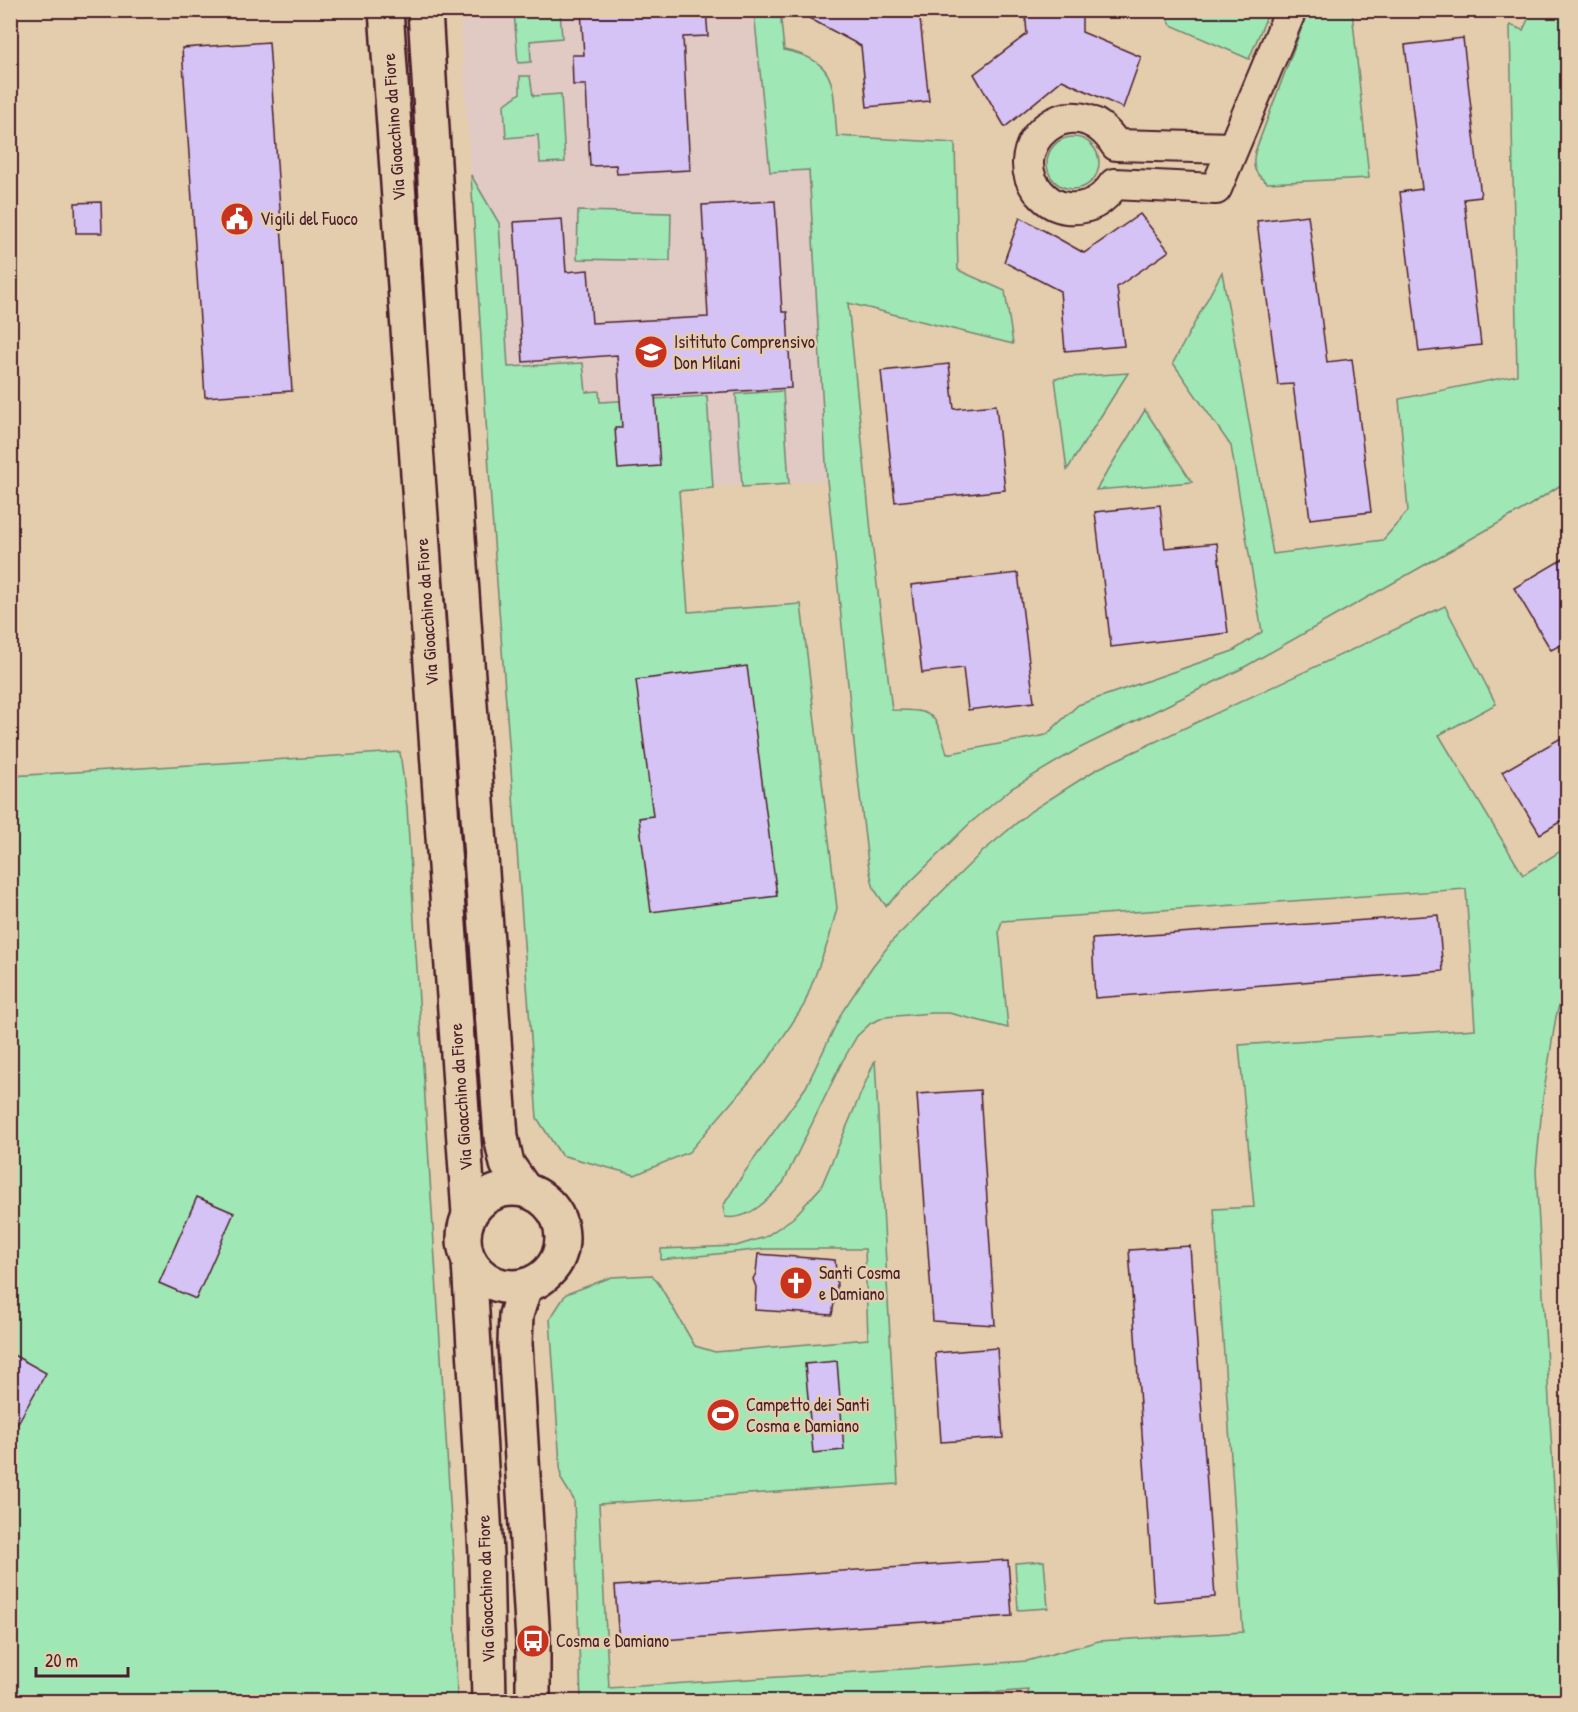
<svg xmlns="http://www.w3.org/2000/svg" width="1578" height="1712" viewBox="0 0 1578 1712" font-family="'Patrick Hand',sans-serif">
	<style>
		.built { fill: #e0cac3 }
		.green { fill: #9fe7b5; stroke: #748370; stroke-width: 1.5 }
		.building { fill: #d5c3f5; stroke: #4a1f2b; stroke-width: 1.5 }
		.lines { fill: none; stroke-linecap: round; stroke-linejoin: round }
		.street-casing { stroke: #4a1f2b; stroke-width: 34 }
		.secondary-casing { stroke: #4a1f2b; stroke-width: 38 }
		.street { stroke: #e4cdad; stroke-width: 30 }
		.secondary { stroke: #e4cdad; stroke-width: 33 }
		.labels { text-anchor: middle; stroke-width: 5; stroke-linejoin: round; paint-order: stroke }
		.street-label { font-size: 18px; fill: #4a1f2b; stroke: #e4cdad }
		.poi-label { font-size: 18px; fill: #4a1f2b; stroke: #e4cdad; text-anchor: start }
	</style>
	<rect width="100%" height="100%" fill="#e4cdad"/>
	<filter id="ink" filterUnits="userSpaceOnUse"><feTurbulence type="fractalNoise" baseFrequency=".0167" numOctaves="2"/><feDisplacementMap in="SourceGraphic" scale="12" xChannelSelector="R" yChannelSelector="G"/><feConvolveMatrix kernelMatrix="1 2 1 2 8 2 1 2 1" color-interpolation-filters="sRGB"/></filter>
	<g filter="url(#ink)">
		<path class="built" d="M 460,11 L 754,11 L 770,171 L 809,170 L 827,480 L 491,502 Z"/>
		<g class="green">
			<path d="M 514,11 L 560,11 L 562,38 L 530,41 L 531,62 L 518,63 Z"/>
			<path d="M 754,11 L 780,11 L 784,50 C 841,61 832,89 837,136 L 955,143 L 958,270 L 1005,291 L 1013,344 L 848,303 L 873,551 L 892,710 C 935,710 936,713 947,754 L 1046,735 L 1078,705 L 1233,651 L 1262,632 L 1231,446 L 1173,363 L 1222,272 L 1273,554 L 1383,540 L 1408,511 L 1399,399 L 1517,375 L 1510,25 L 1523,30 L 1532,11 L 1567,11 L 1567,481 L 1527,507 L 1241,669 L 1078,749 L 1012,788 L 969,824 L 886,906 L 874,889 L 868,863 L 856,762 L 827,480 L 809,170 L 770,172 Z"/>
			<path d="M 1163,11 L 1269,11 L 1249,59 L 1171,25 Z"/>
			<path d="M 1308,11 L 1352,11 L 1369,178 L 1267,183 C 1254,173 1252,167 1255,152 Z"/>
			<path d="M 520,76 L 530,76 L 533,96 L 561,94 L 565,162 L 540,163 L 538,135 L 506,138 L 504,105 L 520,93 Z"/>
			<circle cx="1073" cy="163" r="26"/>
			<path d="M 471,175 L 499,223 L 508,367 L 583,363 L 586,392 L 599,391 L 600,402 L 707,396 L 713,488 L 679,491 L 688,612 L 801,604 L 837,908 L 829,939 L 804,1005 L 768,1060 L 689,1152 L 635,1175 L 561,1155 L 537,1118 L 491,502 Z"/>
			<path d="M 578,211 L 671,213 L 670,261 L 577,259 Z"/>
			<path d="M 1128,373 L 1067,470 L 1055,378 Z"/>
			<path d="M 783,391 L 789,484 L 742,487 L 736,394 Z"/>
			<path d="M 1145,410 L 1192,482 L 1096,490 Z"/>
			<path d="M 1445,606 L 1496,704 L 1439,735 L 1523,875 L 1567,847 L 1567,976 L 1556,1017 L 1543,1097 L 1536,1170 L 1566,1701 L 1029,1702 L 1028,1690 L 872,1702 L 581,1701 L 574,1500 L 561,1479 L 550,1319 L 566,1294 L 612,1277 L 652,1275 L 659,1284 L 695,1346 L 715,1352 L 868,1339 L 865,1249 L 764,1249 L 661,1260 L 661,1249 L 736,1246 L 765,1237 L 793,1218 L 821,1187 L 875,1060 L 898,1484 L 599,1504 L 609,1688 L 1027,1661 L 1099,1641 L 1243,1632 L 1214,1209 L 1254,1207 L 1239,1045 L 1475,1029 L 1466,889 L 1002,921 L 999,931 L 1008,1028 L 949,1013 L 931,1013 L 885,1017 L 871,1023 L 857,1036 L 842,1062 L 783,1183 C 769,1199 749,1221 725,1217 L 723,1206 L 744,1173 L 806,1087 L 842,1012 L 872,967 L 893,940 L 981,853 L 1031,811 L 1097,769 Z"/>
			<path d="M 400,752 L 407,807 L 454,1567 L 457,1701 L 11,1702 L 11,776 Z"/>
			<path d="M 1044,1561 L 1048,1608 L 1018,1610 L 1015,1563 Z"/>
		</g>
		<g class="building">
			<path d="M 665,10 L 706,10 L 708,36 L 683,37 L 690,170 L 617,174 L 616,165 L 590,166 L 586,85 L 573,85 L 572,55 L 584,55 L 581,11 Z"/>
			<path d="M 794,10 L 919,10 L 929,101 L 867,107 L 861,46 Z"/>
			<path d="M 1025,10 L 1082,10 L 1082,32 L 1141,57 L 1123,108 L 1062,80 L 1005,127 L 974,74 L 1027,34 Z"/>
			<path d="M 1463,38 L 1481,197 L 1464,199 L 1481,345 L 1419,352 L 1400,192 L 1422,189 L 1405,45 Z"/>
			<path d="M 269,42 L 292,391 L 205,397 L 182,48 Z"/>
			<path d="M 775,201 L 782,312 L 787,312 L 791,388 L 655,396 L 660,466 L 618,469 L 615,428 L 622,428 L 617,355 L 523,362 L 514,222 L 562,219 L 566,272 L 588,270 L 592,323 L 708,317 L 702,205 Z"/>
			<path d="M 101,202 L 102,233 L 76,233 L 75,203 Z"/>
			<path d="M 1140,214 L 1169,251 L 1117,287 L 1124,346 L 1065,351 L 1060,291 L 1004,262 L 1020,217 L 1084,253 Z"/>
			<path d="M 1308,215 L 1327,362 L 1352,359 L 1371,512 L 1310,519 L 1293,384 L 1278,385 L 1257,221 Z"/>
			<path d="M 949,364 L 954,409 L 996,405 L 1005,490 L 895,502 L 881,371 Z"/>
			<path d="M 1160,505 L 1165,548 L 1217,543 L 1228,633 L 1111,647 L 1095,512 Z"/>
			<path d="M 1568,556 L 1568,641 L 1551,650 L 1514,588 Z"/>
			<path d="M 1018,573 L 1034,702 L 968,710 L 963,668 L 922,673 L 911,585 Z"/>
			<path d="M 747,666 L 777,896 L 651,912 L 639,818 L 653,816 L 636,680 Z"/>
			<path d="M 1568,734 L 1568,817 L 1540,834 L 1502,772 Z"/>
			<path d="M 1438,915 L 1443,971 L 1095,998 L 1092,939 Z"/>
			<path d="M 980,1090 L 995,1325 L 933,1321 L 917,1094 Z"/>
			<path d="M 197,1197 L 234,1213 L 196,1299 L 159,1283 Z"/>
			<path d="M 1190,1246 L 1215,1597 L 1154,1602 L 1129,1250 Z"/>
			<path d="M 758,1254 L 835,1260 L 837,1286 L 832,1315 L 755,1310 L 756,1287 L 753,1279 L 756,1273 Z"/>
			<path d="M 997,1348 L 1003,1438 L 941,1442 L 935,1353 Z"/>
			<path d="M 10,1353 L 46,1373 L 10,1437 Z"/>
			<path d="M 837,1361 L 844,1450 L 813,1453 L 805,1364 Z"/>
			<path d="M 1008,1560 L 1012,1616 L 619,1643 L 615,1586 Z"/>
		</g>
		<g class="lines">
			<g class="street-casing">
				<path id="street" d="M 1233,148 L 1116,145 C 1073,79 999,148 1040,193 C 1047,201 1057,207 1067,208 C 1088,210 1103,201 1114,184 L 1216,189 L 1291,10"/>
			</g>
			<g class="secondary-casing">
				<g id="secondary">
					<path d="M 386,10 L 469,1214"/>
					<path d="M 425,10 L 447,384 L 501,1137 L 507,1164 L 525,1190"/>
					<circle cx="513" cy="1238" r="49"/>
					<path d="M 469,1261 L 486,1554 L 489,1702"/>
					<path d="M 525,1286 L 516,1315 L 515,1344 L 533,1641 L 533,1702"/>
				</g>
			</g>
			<use href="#street" class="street"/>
			<use href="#secondary" class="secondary"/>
		</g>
	</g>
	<defs>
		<g id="civic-disc" transform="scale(1.725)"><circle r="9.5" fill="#c8321e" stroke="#e4cdad"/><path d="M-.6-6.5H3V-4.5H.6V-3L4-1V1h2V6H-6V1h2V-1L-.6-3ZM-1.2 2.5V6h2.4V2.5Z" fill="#fff"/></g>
		<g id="school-disc" transform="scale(1.725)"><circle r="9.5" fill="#c8321e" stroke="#e4cdad"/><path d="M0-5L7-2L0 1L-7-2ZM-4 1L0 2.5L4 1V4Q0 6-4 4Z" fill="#fff"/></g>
		<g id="church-disc" transform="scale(1.725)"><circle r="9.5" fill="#c8321e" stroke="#e4cdad"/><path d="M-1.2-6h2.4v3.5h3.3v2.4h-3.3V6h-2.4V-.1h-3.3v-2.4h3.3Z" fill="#fff"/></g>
		<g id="stadium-disc" transform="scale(1.725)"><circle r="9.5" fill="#c8321e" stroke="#e4cdad"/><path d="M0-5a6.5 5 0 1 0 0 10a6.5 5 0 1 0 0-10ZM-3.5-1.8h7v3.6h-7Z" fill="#fff"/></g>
		<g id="bus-disc" transform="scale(1.725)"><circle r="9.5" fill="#c8321e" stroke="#e4cdad"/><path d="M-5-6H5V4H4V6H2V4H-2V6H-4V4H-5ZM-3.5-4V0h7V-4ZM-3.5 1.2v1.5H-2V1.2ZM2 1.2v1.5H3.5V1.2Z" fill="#fff"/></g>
	</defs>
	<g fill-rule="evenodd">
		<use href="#civic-disc" x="237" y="219"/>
		<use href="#school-disc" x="651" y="352"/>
		<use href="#church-disc" x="796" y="1283"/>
		<use href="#stadium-disc" x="723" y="1415"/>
		<use href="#bus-disc" x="533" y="1641"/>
	</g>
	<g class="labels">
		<g class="street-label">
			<text transform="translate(394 127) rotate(-94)" y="6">Via Gioacchino da Fiore</text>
			<text transform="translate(427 612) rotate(-94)" y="6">Via Gioacchino da Fiore</text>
			<text transform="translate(461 1097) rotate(-94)" y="6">Via Gioacchino da Fiore</text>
			<text transform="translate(486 1589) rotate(-92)" y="6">Via Gioacchino da Fiore</text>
		</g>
		<g class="poi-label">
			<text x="260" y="225">Vigili del Fuoco</text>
			<text x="674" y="348">Isitituto Comprensivo<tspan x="674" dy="21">Don Milani</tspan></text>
			<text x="819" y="1279">Santi Cosma<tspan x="819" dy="21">e Damiano</tspan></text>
			<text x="746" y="1411">Campetto dei Santi<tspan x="746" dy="21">Cosma e Damiano</tspan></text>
			<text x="556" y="1647">Cosma e Damiano</text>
		</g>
	</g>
	<rect width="1578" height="1712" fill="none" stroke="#e4cdad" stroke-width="36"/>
	<rect x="18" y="18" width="1542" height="1676" fill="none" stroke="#4a1f2b" stroke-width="2" filter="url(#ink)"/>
	<path d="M36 1667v9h92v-9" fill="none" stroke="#4a1f2b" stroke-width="3"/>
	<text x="45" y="1667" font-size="18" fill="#4a1f2b" stroke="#e4cdad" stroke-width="4.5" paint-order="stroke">20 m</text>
</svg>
